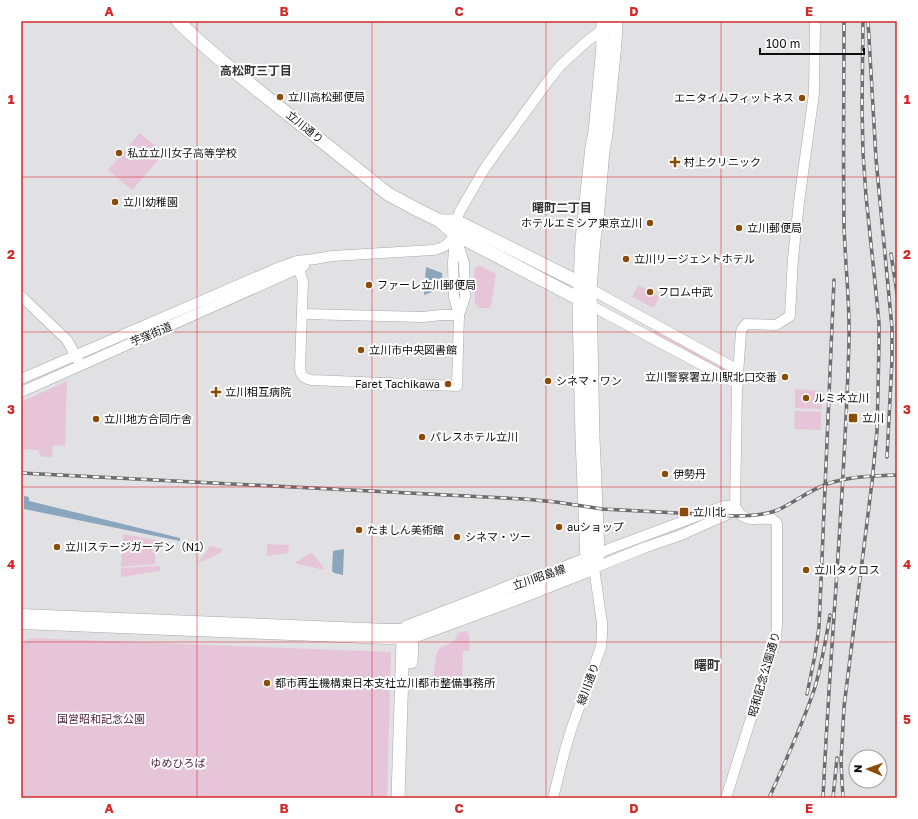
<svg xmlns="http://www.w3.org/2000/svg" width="918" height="819" viewBox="0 0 918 819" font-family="'Golos Text','Noto Sans JP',sans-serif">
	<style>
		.green { fill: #e5c5d7 }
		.water { fill: #89a6bd }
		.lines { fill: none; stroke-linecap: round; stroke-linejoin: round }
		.minor-casing { stroke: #a8a8ab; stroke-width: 11 }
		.major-casing { stroke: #a8a8ab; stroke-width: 14 }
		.minor { stroke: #fff; stroke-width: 10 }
		.major { stroke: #fff; stroke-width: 13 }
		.rail-casing { stroke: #6d6d6f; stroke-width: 3.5 }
		.rail { stroke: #fff; stroke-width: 2; stroke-dasharray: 6; stroke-linecap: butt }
		.grid { fill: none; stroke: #d62828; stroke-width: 1; stroke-opacity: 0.55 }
		.poi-dot { fill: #894d09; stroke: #fff; stroke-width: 1.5 }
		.labels { text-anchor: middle; stroke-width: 4; stroke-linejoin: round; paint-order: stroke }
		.poi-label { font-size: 11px; fill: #0e0e0f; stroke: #fff; text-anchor: start }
		.street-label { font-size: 11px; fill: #0e0e0f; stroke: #fff }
		.park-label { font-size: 11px; fill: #532642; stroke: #fff }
		.neighbourhood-label { font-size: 12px; font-weight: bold; fill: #353437; stroke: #fff }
		.quarter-label { font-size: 13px; font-weight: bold; fill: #353437; stroke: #fff }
		.neatline { fill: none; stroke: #d62828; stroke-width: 1.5 }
		.grid-label { font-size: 13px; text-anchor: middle; font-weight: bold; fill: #d62828 }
	</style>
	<rect width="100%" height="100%" fill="#e1e1e4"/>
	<g class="green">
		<path d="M 140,133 L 164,153 L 132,190 L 108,170 Z"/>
		<path d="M 477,266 L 481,266 L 496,274 L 491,306 L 489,308 L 479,308 L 475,303 L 474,272 Z"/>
		<path d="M 638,285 L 660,296 L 654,308 L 632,297 Z"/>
		<path d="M 656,331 L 726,369 L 726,371 L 723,371 L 654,334 Z"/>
		<path d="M 67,381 L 65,446 L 53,445 L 52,457 L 42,457 L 38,450 L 21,449 L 21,402 Z"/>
		<path d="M 795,389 L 822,391 L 822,409 L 795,408 Z"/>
		<path d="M 795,411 L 821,412 L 821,430 L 794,429 Z"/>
		<path d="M 123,534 L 156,540 L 155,564 L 121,567 Z"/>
		<path d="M 267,544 L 289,545 L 288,553 L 267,556 Z"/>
		<path d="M 210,546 L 222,549 L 222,552 L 197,564 Z"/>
		<path d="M 312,553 L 324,568 L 324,570 L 294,563 L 309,554 Z"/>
		<path d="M 160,566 L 160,571 L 121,577 L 121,568 Z"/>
		<path d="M 467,631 C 471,637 469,644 469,651 L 463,651 L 462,683 L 448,682 L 433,680 L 436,655 C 441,643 445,648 452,642 C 455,640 457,636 458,633 Z"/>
		<path d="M 30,638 L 391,652 L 387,798 L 21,798 L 21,645 Z"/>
	</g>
	<g class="water">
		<path d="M 426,267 L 442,273 L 443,288 L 424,295 Z"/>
		<path d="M 24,496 L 29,497 L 29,501 L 180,538 L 180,541 L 24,509 Z"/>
		<path d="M 344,549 L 343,575 L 334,573 L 332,571 L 333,551 Z"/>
	</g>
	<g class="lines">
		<g class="minor-casing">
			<g id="minor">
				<path d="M 299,269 L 303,282 L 300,367 C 300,375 304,379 312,380 L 457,386 L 459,315 L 465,297 L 464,263 L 455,234"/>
				<path d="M 585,286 L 738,370"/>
				<path d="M 21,296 L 67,340 L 78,360"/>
				<path d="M 590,305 L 738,384"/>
				<path d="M 302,314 L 423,317 L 441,315 L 459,315"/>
				<path d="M 459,315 L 454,297 L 453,263 L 456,221 L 460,211 L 485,168 L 497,151 L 548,81 L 561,65 L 585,43 L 602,30 L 601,21"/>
				<path d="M 21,379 L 275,269 L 297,261 L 315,259 L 332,256 L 433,250 C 444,248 449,244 455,234"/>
				<path d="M 21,392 L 304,266"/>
				<path d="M 594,568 L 646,547 L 681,535 L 726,515 L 735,506 L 737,389 L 741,332 L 742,329 L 746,324 L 776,325 L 790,316 L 793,258 L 799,202 L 814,93 L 815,25"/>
				<path d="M 21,614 L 389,629 L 401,629 L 407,627 L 412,637 L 389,639 L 21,624"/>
				<path d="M 553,798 L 565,750 L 572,727 L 601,647 L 602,635 L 602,623 L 594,568 L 587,559 L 609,549 L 724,506 L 735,506"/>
				<path d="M 726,798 L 774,645 L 776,637 L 777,624 L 777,524 L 776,522 L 772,519 C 755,517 744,525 735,506"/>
			</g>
		</g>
		<g class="major-casing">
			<g id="major">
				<path d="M 178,21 C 195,39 215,55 234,71 L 388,194 L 416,209 L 440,221 L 455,234 L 585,302"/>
				<path d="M 440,221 L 456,221 L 580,283"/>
				<path d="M 411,662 L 412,637 L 523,596 L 594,568 L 598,554 L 593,438 L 590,289 L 594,239 L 597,220 L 603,150 L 606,134 L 615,43 L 616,21"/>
				<path d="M 398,798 L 403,639 L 407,627 L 490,595 L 522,582 L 537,579 L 587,559 L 582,438 L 579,308 L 580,283 L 582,240 L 592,147 L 595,132 L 603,46 L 602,30 L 616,21"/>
			</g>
		</g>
		<use href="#minor" class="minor"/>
		<use href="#major" class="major"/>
		<g class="rail-casing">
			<g id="rail">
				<path d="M 868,21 L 876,159 L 892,328 L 892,360 L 887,457"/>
				<path d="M 891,254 L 897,293"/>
				<path d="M 21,473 L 524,499 L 556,502 L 602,509 L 735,516 C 749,516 765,515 778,510 C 795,502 810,490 827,484 C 850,476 873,476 897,475"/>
				<path d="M 807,694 L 815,655 L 819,627 L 834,280"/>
				<path d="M 769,798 C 785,762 803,724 815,687 C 822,663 826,639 830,615"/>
				<path d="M 823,798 C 830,646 845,494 849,341 C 850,302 845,263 844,224 C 843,156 844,89 844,21"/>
				<path d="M 833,798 L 837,758"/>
				<path d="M 843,798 L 841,762 L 844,707 L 872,482 L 877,431 L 878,392 L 879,342 L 879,323 L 876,292 L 866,196 L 863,153 L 862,107 L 863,21"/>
			</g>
		</g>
		<use href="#rail" class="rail"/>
	</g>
	<path class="grid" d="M 197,21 L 197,798M 372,21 L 372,798M 546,21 L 546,798M 721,21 L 721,798M 21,177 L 897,177M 21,332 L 897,332M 21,487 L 897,487M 21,642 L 897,642"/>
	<g class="poi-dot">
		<circle cx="280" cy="97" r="4"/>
		<circle cx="802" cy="98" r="4"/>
		<circle cx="119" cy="153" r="4"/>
		<path d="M673 156h4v4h4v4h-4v4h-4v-4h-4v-4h4z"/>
		<circle cx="115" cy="202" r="4"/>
		<circle cx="650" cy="223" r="4"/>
		<circle cx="739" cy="228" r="4"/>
		<circle cx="626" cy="259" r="4"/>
		<circle cx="369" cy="285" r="4"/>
		<circle cx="650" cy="292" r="4"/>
		<circle cx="361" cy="350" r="4"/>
		<circle cx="785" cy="377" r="4"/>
		<circle cx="548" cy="381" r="4"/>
		<circle cx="448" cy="384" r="4"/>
		<path d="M214 386h4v4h4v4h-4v4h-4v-4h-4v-4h4z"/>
		<circle cx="806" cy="398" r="4"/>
		<rect x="848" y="413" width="10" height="10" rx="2"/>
		<circle cx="96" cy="419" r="4"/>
		<circle cx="422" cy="437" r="4"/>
		<circle cx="665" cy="474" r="4"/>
		<rect x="679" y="507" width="10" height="10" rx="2"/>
		<circle cx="559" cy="527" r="4"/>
		<circle cx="359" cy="530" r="4"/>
		<circle cx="457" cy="537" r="4"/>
		<circle cx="57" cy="547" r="4"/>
		<circle cx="806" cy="570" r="4"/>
		<circle cx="267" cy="683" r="4"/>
	</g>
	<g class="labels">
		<g class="poi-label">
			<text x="288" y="101">立川高松郵便局</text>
			<text x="794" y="102" text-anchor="end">エニタイムフィットネス</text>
			<text x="127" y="157">私立立川女子高等学校</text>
			<text x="684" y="166">村上クリニック</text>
			<text x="123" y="206">立川幼稚園</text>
			<text x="642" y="227" text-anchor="end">ホテルエミシア東京立川</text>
			<text x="747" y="232">立川郵便局</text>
			<text x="634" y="263">立川リージェントホテル</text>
			<text x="377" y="289">ファーレ立川郵便局</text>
			<text x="658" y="296">フロム中武</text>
			<text x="369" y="354">立川市中央図書館</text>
			<text x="777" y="381" text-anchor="end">立川警察署立川駅北口交番</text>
			<text x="556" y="385">シネマ・ワン</text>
			<text x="440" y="388" text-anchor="end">Faret Tachikawa</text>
			<text x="225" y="396">立川相互病院</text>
			<text x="814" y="402">ルミネ立川</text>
			<text x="862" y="422">立川</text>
			<text x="104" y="423">立川地方合同庁舎</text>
			<text x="430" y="441">パレスホテル立川</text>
			<text x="673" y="478">伊勢丹</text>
			<text x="693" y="516">立川北</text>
			<text x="567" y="531">auショップ</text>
			<text x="367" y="534">たましん美術館</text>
			<text x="465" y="541">シネマ・ツー</text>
			<text x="65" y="551">立川ステージガーデン（N1）</text>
			<text x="814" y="574">立川タクロス</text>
			<text x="275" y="687">都市再生機構東日本支社立川都市整備事務所</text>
		</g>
		<g class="street-label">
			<text transform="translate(305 127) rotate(39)" y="4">立川通り</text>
			<text transform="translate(151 334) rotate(-23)" y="4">芋窪街道</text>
			<text transform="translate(539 577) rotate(-19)" y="4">立川昭島線</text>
			<text transform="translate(764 674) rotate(-74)" y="4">昭和記念公園通り</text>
			<text transform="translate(588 684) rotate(-70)" y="4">緑川通り</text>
		</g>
		<g class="park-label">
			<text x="101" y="723">国営昭和記念公園</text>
			<text x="178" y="767">ゆめひろば</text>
		</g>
		<g class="neighbourhood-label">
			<text x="256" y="75">高松町三丁目</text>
			<text x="562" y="212">曙町二丁目</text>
		</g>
		<g class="quarter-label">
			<text x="707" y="670">曙町</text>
		</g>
	</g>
	<rect width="918" height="819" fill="none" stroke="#ffffff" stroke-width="44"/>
	<g transform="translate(868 769) rotate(272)"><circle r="19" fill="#ffffff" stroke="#9f9f9f"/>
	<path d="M0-3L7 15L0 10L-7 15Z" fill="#894d09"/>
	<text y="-6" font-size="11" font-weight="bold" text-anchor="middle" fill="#0e0e0f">N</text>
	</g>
	<path d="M760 48v6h104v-6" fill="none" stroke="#0e0e0f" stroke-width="2"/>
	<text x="766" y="48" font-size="12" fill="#0e0e0f" stroke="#ffffff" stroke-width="3" paint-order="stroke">100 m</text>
	<rect x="22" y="22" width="874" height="775" class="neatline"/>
	<g class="grid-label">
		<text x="109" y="16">A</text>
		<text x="284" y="16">B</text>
		<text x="459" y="16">C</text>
		<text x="634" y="16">D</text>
		<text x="809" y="16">E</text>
		<text x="11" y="104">1</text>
		<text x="907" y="104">1</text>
		<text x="11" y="259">2</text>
		<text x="907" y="259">2</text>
		<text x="11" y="414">3</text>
		<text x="907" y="414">3</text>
		<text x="11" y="569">4</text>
		<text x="907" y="569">4</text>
		<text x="11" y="724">5</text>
		<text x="907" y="724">5</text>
		<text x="109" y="813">A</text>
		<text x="284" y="813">B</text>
		<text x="459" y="813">C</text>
		<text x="634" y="813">D</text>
		<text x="809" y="813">E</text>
	</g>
</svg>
